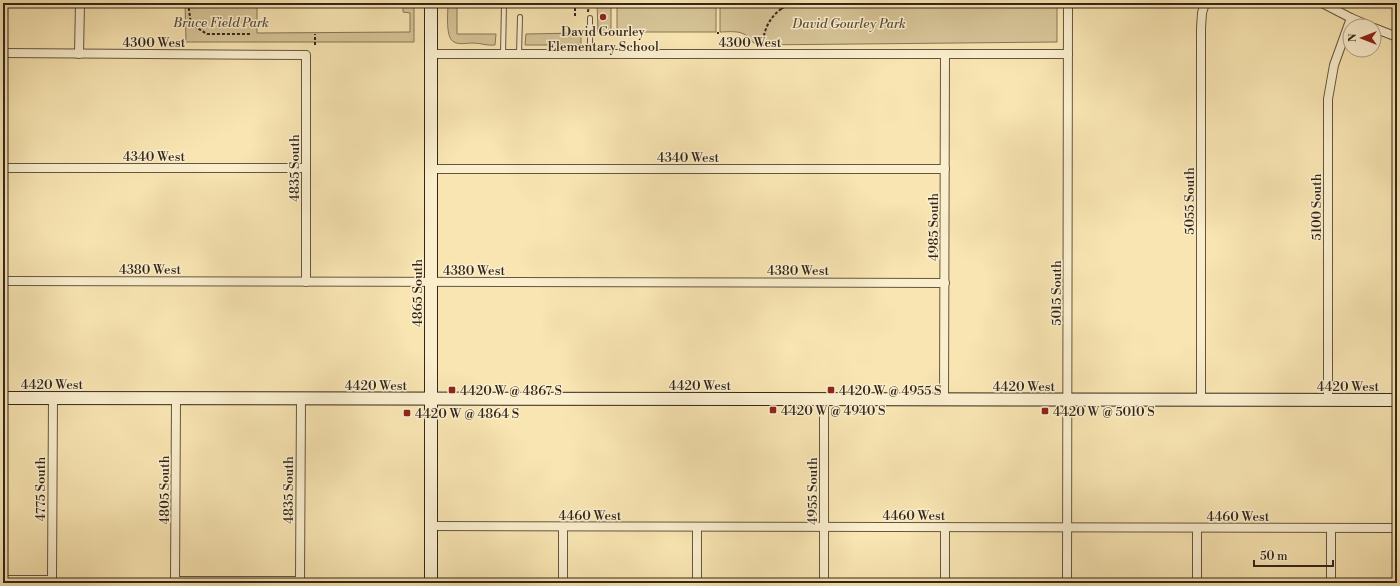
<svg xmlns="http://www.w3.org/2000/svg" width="1400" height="586" viewBox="0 0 1400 586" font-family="'Libre Bodoni',serif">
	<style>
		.green { fill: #d7c598; stroke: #867658 }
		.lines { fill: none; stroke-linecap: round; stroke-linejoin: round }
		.lane-casing { stroke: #65563f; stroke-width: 6 }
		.street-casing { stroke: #65563f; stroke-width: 10 }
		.secondary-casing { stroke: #342619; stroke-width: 14 }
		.path { stroke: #342619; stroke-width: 2; stroke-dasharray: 3 2; stroke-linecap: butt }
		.lane { stroke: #faeecd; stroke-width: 4 }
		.street { stroke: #faeecd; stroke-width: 8 }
		.secondary { stroke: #faeecd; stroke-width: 12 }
		.poi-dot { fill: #8f2418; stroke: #faeecd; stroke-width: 1.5 }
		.labels { text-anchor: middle; stroke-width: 3; stroke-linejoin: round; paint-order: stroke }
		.park-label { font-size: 13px; font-style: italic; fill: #5d4e39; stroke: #faeecd }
		.poi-label { font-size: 13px; fill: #342619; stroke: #faeecd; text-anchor: start }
		.street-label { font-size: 13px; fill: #342619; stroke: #faeecd }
	</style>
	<rect width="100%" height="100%" fill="#f8e5b2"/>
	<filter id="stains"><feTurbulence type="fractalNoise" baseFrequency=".005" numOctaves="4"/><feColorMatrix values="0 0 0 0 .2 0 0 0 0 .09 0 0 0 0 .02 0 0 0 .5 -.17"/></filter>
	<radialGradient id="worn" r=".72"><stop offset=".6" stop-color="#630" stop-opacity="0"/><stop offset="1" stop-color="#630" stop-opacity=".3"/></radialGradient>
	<g class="green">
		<path d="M 185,3 L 374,3 L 257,4 L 257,33 L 410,32 L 410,13 L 403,12 L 403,3 L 414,3 L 414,42 L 186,42 Z"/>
		<path d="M 448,3 L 457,3 L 457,34 L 496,34 L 495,45 C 487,46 481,43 473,43 C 467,43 459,45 454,42 C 445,38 448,12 448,3 Z"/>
		<path d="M 597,3 L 611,3 L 611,32 L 598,32 Z"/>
		<rect x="617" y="3" width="99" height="29"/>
		<path d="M 720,3 L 1057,3 L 1057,42 L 757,45 C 753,43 750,39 747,36 C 740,30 729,32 720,32 Z"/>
		<path d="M 581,33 L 581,45 L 525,45 L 526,34 Z"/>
	</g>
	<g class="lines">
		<g class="lane-casing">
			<g id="lane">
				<path d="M 3,16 L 5,16 L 5,3"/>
				<path d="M 5,16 L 5,53"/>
				<path d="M 590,18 L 590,54"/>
				<path d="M 503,54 L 504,3"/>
				<path d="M 519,54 L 520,17"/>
			</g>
		</g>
		<g class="street-casing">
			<g id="street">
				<path d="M 1322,3 L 1351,18 L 1370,26"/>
				<path d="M 1374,28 L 1397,37"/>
				<path d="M 3,53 L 306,55 L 306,282"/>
				<path d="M 79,54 L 80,3"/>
				<path d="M 431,54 L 1068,54"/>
				<path d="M 3,168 L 306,168"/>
				<path d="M 431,169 L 945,169"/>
				<path d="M 3,281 L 945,283"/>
				<path d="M 176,399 L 175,581 L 300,581 L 301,399"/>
				<path d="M 944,400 L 945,54"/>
				<path d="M 1201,400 L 1201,28 L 1202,13 L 1205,3"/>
				<path d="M 1328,400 L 1328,99 L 1334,65 L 1351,18"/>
				<path d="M 431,526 L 1397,528"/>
				<path d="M 3,580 L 52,580 L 53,398"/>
				<path d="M 563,583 L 563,527"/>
				<path d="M 697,583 L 697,527"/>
				<path d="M 824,583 L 824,399"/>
				<path d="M 945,583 L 945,527"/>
				<path d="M 1067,583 L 1068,3"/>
				<path d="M 1197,583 L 1197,528"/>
				<path d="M 1331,583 L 1331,528"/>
			</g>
		</g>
		<g class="secondary-casing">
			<g id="secondary">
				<path d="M 3,398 L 1397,400"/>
				<path d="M 431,583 L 431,3"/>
			</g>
		</g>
		<g class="path">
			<path d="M 188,3 L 191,24 L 207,34 L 250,34"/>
			<path d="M 575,3 L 575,18"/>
			<path d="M 188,5 L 250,4"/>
			<path d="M 781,9 L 791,3"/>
			<path d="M 588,12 L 589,3"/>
			<path d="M 614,32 L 614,34"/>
			<path d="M 718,32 L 718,34"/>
			<path d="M 315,45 L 315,34"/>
			<path d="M 763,46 C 763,31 769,18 781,9 L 781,3"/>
		</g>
		<use href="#lane" class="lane"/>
		<use href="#street" class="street"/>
		<use href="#secondary" class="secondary"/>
	</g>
	<g class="poi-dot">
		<circle cx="603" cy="17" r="4"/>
		<rect x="448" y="386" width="8" height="8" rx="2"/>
		<rect x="827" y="386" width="8" height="8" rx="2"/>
		<rect x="769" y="406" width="8" height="8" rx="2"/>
		<rect x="1041" y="407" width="8" height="8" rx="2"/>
		<rect x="403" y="409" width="8" height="8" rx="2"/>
	</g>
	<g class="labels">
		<g class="park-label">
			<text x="221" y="27">Bruce Field Park</text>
			<text x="849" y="28">David Gourley Park</text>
		</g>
		<g class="poi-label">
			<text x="603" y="36" text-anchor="middle">David Gourley<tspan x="603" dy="15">Elementary School</tspan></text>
			<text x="460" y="395">4420 W @ 4867 S</text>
			<text x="839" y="395">4420 W @ 4955 S</text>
			<text x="781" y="415">4420 W @ 4940 S</text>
			<text x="1053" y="416">4420 W @ 5010 S</text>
			<text x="415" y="418">4420 W @ 4864 S</text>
		</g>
		<g class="street-label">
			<text x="154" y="47">4300 West</text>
			<text x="750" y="47">4300 West</text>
			<text x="154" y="161">4340 West</text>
			<text x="688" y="162">4340 West</text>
			<text transform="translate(294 168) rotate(-90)" y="5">4835 South</text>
			<text transform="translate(1189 201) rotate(-90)" y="5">5055 South</text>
			<text transform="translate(1316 207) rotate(-90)" y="5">5100 South</text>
			<text transform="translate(933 227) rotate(-90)" y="5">4985 South</text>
			<text x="150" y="274">4380 West</text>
			<text x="474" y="275">4380 West</text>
			<text x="798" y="275">4380 West</text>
			<text transform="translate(417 293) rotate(-90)" y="5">4865 South</text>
			<text transform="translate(1056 293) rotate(-90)" y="5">5015 South</text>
			<text x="52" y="389">4420 West</text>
			<text x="376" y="390">4420 West</text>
			<text x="700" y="390">4420 West</text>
			<text x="1024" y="391">4420 West</text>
			<text x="1348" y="391">4420 West</text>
			<text transform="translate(40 489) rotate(-90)" y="5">4775 South</text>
			<text transform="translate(164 490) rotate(-90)" y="5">4805 South</text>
			<text transform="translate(288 490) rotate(-90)" y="5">4835 South</text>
			<text transform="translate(812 491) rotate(-90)" y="5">4955 South</text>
			<text x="590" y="520">4460 West</text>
			<text x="914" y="520">4460 West</text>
			<text x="1238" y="521">4460 West</text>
		</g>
	</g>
	<rect width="1400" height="586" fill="none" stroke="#f8e5b2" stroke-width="16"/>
	<rect x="4" y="4" width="1392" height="578" fill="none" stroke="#342619" stroke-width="2"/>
	<rect x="8" y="8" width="1384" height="570" fill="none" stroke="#342619"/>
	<g transform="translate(1362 38) rotate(270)"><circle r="19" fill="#faeecd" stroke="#ab9e85"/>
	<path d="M0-3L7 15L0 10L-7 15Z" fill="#8f2418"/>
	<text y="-6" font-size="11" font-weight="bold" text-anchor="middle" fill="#342619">N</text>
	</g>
	<path d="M1254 560v6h79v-6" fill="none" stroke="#342619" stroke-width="2"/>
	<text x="1260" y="560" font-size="12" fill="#342619" stroke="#faeecd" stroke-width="3" paint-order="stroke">50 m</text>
	<rect width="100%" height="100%" filter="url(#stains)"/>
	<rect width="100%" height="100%" fill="url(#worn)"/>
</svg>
